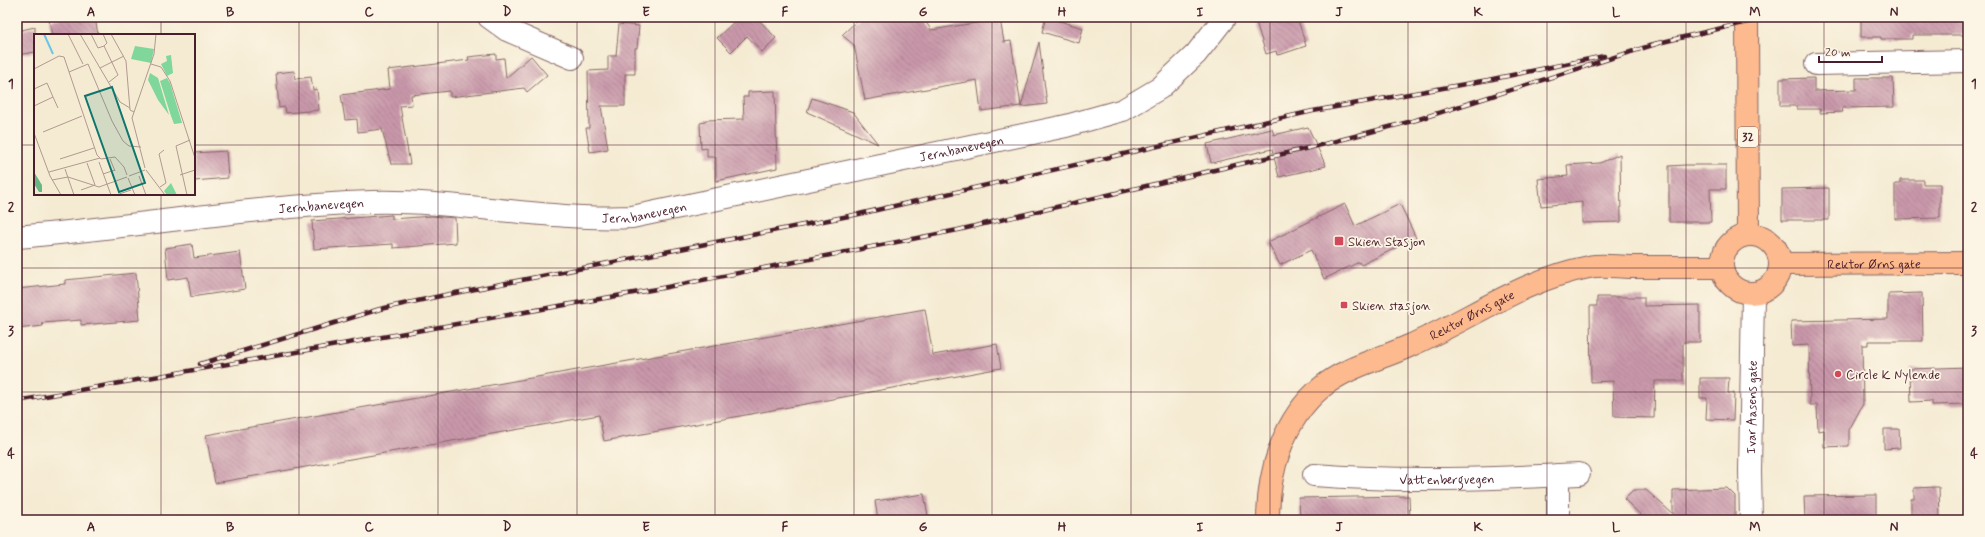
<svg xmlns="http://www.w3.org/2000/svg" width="1985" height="537" viewBox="0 0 1985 537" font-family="Mynerve,sans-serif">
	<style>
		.building { fill: url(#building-back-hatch) }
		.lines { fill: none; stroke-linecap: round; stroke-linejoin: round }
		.minor-casing { stroke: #866666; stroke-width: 24 }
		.major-casing { stroke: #866666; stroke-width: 24 }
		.minor { stroke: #fff; stroke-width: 22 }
		.major { stroke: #fcba8e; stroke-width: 22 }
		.rail-casing { stroke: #4a1f2b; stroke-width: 4.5 }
		.rail { stroke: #fcf5e5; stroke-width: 3; stroke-dasharray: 9; stroke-linecap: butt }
		.grid { fill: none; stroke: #4a1f2b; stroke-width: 1; stroke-opacity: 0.55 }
		.poi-dot { fill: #d1495b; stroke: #fcf5e5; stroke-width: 1.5 }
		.labels { text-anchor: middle; stroke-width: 3.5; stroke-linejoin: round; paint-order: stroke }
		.shield { fill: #fcf5e5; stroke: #7f5f63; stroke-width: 1 }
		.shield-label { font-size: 12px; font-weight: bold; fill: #4a1f2b }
		.street-label { font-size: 13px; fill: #4a1f2b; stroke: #fcf5e5 }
		.poi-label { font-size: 13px; fill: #4a1f2b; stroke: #fcf5e5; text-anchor: start }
		.inset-river { fill: none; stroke: #6cc4e9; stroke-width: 2 }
		.inset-road { fill: none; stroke: #b19990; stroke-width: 1 }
		.view { fill: #0f766e; fill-opacity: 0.15; stroke: #0f766e; stroke-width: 2 }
		.inset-edge { fill: none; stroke: #4a1f2b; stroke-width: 2 }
		.neatline { fill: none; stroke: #4a1f2b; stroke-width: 1.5 }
		.grid-label { font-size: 13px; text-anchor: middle; font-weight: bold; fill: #4a1f2b }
	</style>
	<defs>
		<pattern id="building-back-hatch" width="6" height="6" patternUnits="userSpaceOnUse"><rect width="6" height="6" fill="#c999aa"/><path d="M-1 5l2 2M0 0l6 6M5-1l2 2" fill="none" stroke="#a57c8b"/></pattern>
	</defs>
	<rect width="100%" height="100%" fill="#fcf5e5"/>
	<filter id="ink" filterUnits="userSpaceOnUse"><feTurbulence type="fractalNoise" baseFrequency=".025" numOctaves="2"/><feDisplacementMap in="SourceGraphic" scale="8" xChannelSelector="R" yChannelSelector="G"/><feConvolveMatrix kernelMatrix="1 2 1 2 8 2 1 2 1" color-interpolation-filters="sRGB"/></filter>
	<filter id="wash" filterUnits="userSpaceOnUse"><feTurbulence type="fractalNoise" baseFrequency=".012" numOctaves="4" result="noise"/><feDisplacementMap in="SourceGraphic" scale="16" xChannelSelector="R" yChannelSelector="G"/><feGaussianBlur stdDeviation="0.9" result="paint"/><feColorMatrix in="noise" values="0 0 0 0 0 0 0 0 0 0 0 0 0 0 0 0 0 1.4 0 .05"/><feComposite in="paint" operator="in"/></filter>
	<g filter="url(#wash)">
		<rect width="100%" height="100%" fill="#f5ebd3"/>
		<g id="blocks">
			<g class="building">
				<path d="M 66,17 L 95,17 L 98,35 L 52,35 L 49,20 Z"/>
				<path d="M 739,17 L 756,17 L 776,38 L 762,52 L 747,36 L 731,52 L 717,38 Z"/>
				<path d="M 861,17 L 912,17 L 913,20 L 926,22 L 931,30 L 1000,19 L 1004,42 L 1011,41 L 1021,106 L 981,111 L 977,80 L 865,100 L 854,45 L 842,35 Z"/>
				<path d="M 1046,17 L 1083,28 L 1079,43 L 1042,32 Z"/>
				<path d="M 1272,17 L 1297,17 L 1306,46 L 1282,54 L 1277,55 L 1276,51 L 1266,54 L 1256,22 Z"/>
				<path d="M 1861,17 L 1968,17 L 1968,35 L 1912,35 L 1912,39 L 1881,39 L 1881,37 L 1861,37 Z"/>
				<path d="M 619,24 L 639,26 L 637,48 L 635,48 L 635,74 L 625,74 L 625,106 L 601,106 L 608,149 L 590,152 L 586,128 L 589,128 L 588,71 L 608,70 L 608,56 L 616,56 Z"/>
				<path d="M 35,27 L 35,52 L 17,55 L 17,31 Z"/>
				<path d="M 1039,42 L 1047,104 L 1021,107 Z"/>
				<path d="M 496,54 L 496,59 L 504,58 L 506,78 L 531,56 L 547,75 L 527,92 L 524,88 L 450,97 L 450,91 L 411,95 L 412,105 L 400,106 L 410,164 L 391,164 L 382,129 L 358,132 L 357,119 L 345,120 L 341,95 L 390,89 L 388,70 L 469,60 L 468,57 Z"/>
				<path d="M 294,71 L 295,79 L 311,77 L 313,90 L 317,89 L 319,110 L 286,113 L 285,107 L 279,108 L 276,73 Z"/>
				<path d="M 1814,78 L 1814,91 L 1856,90 L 1856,78 L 1893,78 L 1894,107 L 1842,108 L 1843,112 L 1820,113 L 1820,109 L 1797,109 L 1797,106 L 1780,106 L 1780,79 Z"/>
				<path d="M 775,91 L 777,168 L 716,181 L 716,157 L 707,157 L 707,148 L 701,149 L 700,123 L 705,122 L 705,120 L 744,119 L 743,97 L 748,97 L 748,92 Z"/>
				<path d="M 812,98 L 853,112 L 878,144 L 807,112 Z"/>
				<path d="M 1308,127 L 1326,166 L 1279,177 L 1272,149 L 1211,163 L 1207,144 L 1272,129 L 1274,135 Z"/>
				<path d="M 226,151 L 228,178 L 194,181 L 194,153 Z"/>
				<path d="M 1620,154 L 1621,222 L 1582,223 L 1582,202 L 1541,206 L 1538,179 L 1568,176 L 1567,165 L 1600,163 Z"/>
				<path d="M 1685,165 L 1726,165 L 1726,189 L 1710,189 L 1711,222 L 1669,222 L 1669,166 Z"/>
				<path d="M 1900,180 L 1923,180 L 1923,184 L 1940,184 L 1940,218 L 1895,219 L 1895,184 L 1900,184 Z"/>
				<path d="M 1829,188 L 1829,220 L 1782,220 L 1782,189 Z"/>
				<path d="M 1345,204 L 1355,226 L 1400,204 L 1416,238 L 1361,265 L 1359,262 L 1324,279 L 1311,250 L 1280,265 L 1268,242 Z"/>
				<path d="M 392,215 L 392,219 L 432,216 L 455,218 L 456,243 L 393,248 L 393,244 L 314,249 L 312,221 Z"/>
				<path d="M 192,244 L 194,258 L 240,252 L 245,289 L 191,297 L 188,277 L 168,280 L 165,248 Z"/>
				<path d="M 136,273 L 140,320 L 81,325 L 81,320 L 42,323 L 43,326 L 17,329 L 17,289 L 65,284 L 65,280 Z"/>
				<path d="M 1922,293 L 1923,341 L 1868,341 L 1868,345 L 1862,345 L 1863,404 L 1849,430 L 1849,446 L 1824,447 L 1824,430 L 1818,431 L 1817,405 L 1810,405 L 1809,345 L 1792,346 L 1791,321 L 1888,319 L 1888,294 Z"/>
				<path d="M 1597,297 L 1644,297 L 1644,306 L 1700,305 L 1700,342 L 1683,342 L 1683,381 L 1655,381 L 1654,418 L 1614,417 L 1613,381 L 1591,382 L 1590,306 L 1597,306 Z"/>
				<path d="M 925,309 L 933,355 L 997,344 L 1001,368 L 604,441 L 599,415 L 215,483 L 206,435 Z"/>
				<path d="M 1968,367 L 1968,404 L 1932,405 L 1932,401 L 1911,402 L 1910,369 Z"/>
				<path d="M 1700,378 L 1729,378 L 1728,393 L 1734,393 L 1733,420 L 1706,419 L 1707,398 L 1700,398 Z"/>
				<path d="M 1884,429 L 1899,429 L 1900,448 L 1884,449 Z"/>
				<path d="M 1937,487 L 1939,487 L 1940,520 L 1911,520 L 1911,499 L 1914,499 L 1914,488 Z"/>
				<path d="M 1727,488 L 1735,496 L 1735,520 L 1646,520 L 1624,499 L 1633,490 L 1646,490 L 1673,514 L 1673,490 Z"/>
				<path d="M 924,494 L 928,516 L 902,520 L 878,520 L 875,501 Z"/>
				<path d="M 1876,495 L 1876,520 L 1805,520 L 1804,496 Z"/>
				<path d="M 1409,496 L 1410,520 L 1300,520 L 1299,498 Z"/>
			</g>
		</g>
	</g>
	<g filter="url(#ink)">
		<use href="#blocks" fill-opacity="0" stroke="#866666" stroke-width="1"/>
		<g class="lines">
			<g class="minor-casing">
				<g id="minor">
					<path d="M 489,17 L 507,30 L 572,58"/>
					<path d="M 1816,64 L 1968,61"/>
					<path id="s1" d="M 17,237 C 136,227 253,206 372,202 C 459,200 546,221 632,217 L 1066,126 L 1123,110 L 1160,88 L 1196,54 L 1225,17"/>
					<path id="s2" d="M 1314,475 C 1402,482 1491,479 1579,474"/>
					<path d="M 1558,520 L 1558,475"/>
					<path id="s3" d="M 1751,520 L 1750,471 L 1753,294"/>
				</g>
			</g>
			<g class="major-casing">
				<g id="major">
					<path d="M 1747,17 L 1748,235"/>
					<circle cx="1751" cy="264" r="29"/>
					<path id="s4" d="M 1780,264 L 1968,263"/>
					<path id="s5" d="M 1268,520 C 1268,472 1283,419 1322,387 C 1346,367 1381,359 1409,346 C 1469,320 1524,279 1589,267 C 1602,264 1617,267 1631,267 C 1661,267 1691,267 1722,267"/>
				</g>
			</g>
			<use href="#minor" class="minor"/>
			<use href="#major" class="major"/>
			<g class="rail-casing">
				<g id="rail">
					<path d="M 1654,44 L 1769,17"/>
					<path d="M 200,364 L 380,309 L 445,295 L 859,214 L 1313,111 L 1488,80 L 1604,56"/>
					<path d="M 17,401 L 662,288 L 958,230 L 1317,146 L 1416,120 L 1659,43"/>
				</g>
			</g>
			<use href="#rail" class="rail"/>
		</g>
	</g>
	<path class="grid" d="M 161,17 L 161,35M 299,17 L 299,520M 438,17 L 438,520M 577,17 L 577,520M 715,17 L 715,520M 854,17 L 854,520M 992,17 L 992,520M 1131,17 L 1131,520M 1270,17 L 1270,520M 1408,17 L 1408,520M 1547,17 L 1547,520M 1686,17 L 1686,520M 1824,17 L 1824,520M 17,145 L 35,145M 194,145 L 1968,145M 161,194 L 161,520M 17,268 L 1968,268M 17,392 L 1968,392"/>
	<g class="poi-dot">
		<rect x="1334" y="236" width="10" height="10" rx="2"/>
		<rect x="1340" y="301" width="8" height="8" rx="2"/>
		<circle cx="1838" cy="374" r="4"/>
	</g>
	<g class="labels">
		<rect class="shield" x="1738" y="127" width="20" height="20" rx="3"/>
		<g class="shield-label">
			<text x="1748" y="141">32</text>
		</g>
		<g class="street-label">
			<text dy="5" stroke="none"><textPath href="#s1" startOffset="954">Jernbanevegen</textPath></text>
			<text dy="5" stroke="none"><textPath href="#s1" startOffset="306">Jernbanevegen</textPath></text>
			<text dy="5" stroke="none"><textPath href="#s1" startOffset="630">Jernbanevegen</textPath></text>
			<text dy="5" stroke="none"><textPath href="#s4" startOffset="94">Rektor Ørns gate</textPath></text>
			<text dy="5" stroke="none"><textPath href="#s5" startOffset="315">Rektor Ørns gate</textPath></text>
			<text dy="5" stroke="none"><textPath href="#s3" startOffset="113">Ivar Aasens gate</textPath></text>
			<text dy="5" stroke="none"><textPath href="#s2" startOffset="133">Vattenbergvegen</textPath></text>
		</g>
		<g class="poi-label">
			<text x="1348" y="246">Skien Stasjon</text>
			<text x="1352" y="310">Skien stasjon</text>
			<text x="1846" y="379">Circle K Nylende</text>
		</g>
	</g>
	<g transform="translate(34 34)">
		<rect width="161" height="161" fill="#f5ebd3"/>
		<path d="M 116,39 L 124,44 L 135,81 L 124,66 L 114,46 ZM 137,149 L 143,161 L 133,161 L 130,157 Z" fill="#7fd79c"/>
		<path d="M 0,138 L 8,151 L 8,158 L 5,158 L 0,150 Z" fill="#67b884"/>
		<path d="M 101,12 L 120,15 L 117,29 L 97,25 ZM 137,21 L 139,39 L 133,42 L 127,30 L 133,27 L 132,22 ZM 133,44 L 136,49 L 148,89 L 140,90 L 137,82 L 126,47 Z" fill="#7fd79c"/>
		<path class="inset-river" d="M 10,0 L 19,20"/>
		<path class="inset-road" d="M 34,0 L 49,30M 46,0 L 86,68 L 96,74M 57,0 L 64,14 L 70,12M 69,0 L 73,9 L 70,12 L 84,41 L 75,48M 77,0 L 92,27 L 96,76 L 100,78M 117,30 L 127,33 L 136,47 L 161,124M 66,34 L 90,22M 0,35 L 25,22 L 30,23 L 63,121 L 67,125 L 81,123 L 90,133 L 93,141M 35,38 L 54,30 L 78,87 L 89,107 L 95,112 L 107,113M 0,55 L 13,49 L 19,63M 0,72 L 19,63 L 24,74M 9,98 L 48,82M 0,99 L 16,142 L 27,161M 26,125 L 60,114M 76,125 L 81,137M 65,128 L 77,161M 111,134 L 98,84 L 120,20 L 122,0M 31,135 L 40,161M 112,136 L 131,161M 15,138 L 66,124M 69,140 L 81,136M 146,141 L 161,136M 95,142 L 111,136M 105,142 L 112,161M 94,144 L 101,161M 18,146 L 34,143 L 65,153 L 93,143M 126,153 L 132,149 L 125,120 L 130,116M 47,156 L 61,151 L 53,129M 82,161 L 97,156M 153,161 L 142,112 L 156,106"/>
		<path class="view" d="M 78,53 L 111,149 L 85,158 L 51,62 Z"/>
		<rect width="161" height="161" class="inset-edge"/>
	</g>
	<rect width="1985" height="537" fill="none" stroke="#fcf5e5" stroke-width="44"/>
	<path d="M1819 56v6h63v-6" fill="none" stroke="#4a1f2b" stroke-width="2"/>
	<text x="1825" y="56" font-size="12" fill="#4a1f2b" stroke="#fcf5e5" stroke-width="3" paint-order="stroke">20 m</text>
	<rect x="22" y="22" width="1941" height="493" class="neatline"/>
	<g class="grid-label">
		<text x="91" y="16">A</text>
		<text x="230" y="16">B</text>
		<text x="369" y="16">C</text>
		<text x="507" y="16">D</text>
		<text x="646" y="16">E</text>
		<text x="785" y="16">F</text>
		<text x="923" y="16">G</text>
		<text x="1062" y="16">H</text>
		<text x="1200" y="16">I</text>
		<text x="1339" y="16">J</text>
		<text x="1478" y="16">K</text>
		<text x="1616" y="16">L</text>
		<text x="1755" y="16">M</text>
		<text x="1894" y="16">N</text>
		<text x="11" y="88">1</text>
		<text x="1974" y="88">1</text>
		<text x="11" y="211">2</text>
		<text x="1974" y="211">2</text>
		<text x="11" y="335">3</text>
		<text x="1974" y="335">3</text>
		<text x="11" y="458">4</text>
		<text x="1974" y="458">4</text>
		<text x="91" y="531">A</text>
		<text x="230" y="531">B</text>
		<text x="369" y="531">C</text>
		<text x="507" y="531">D</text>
		<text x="646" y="531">E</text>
		<text x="785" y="531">F</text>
		<text x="923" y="531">G</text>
		<text x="1062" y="531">H</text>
		<text x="1200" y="531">I</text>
		<text x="1339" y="531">J</text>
		<text x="1478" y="531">K</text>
		<text x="1616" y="531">L</text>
		<text x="1755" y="531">M</text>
		<text x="1894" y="531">N</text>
	</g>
</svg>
